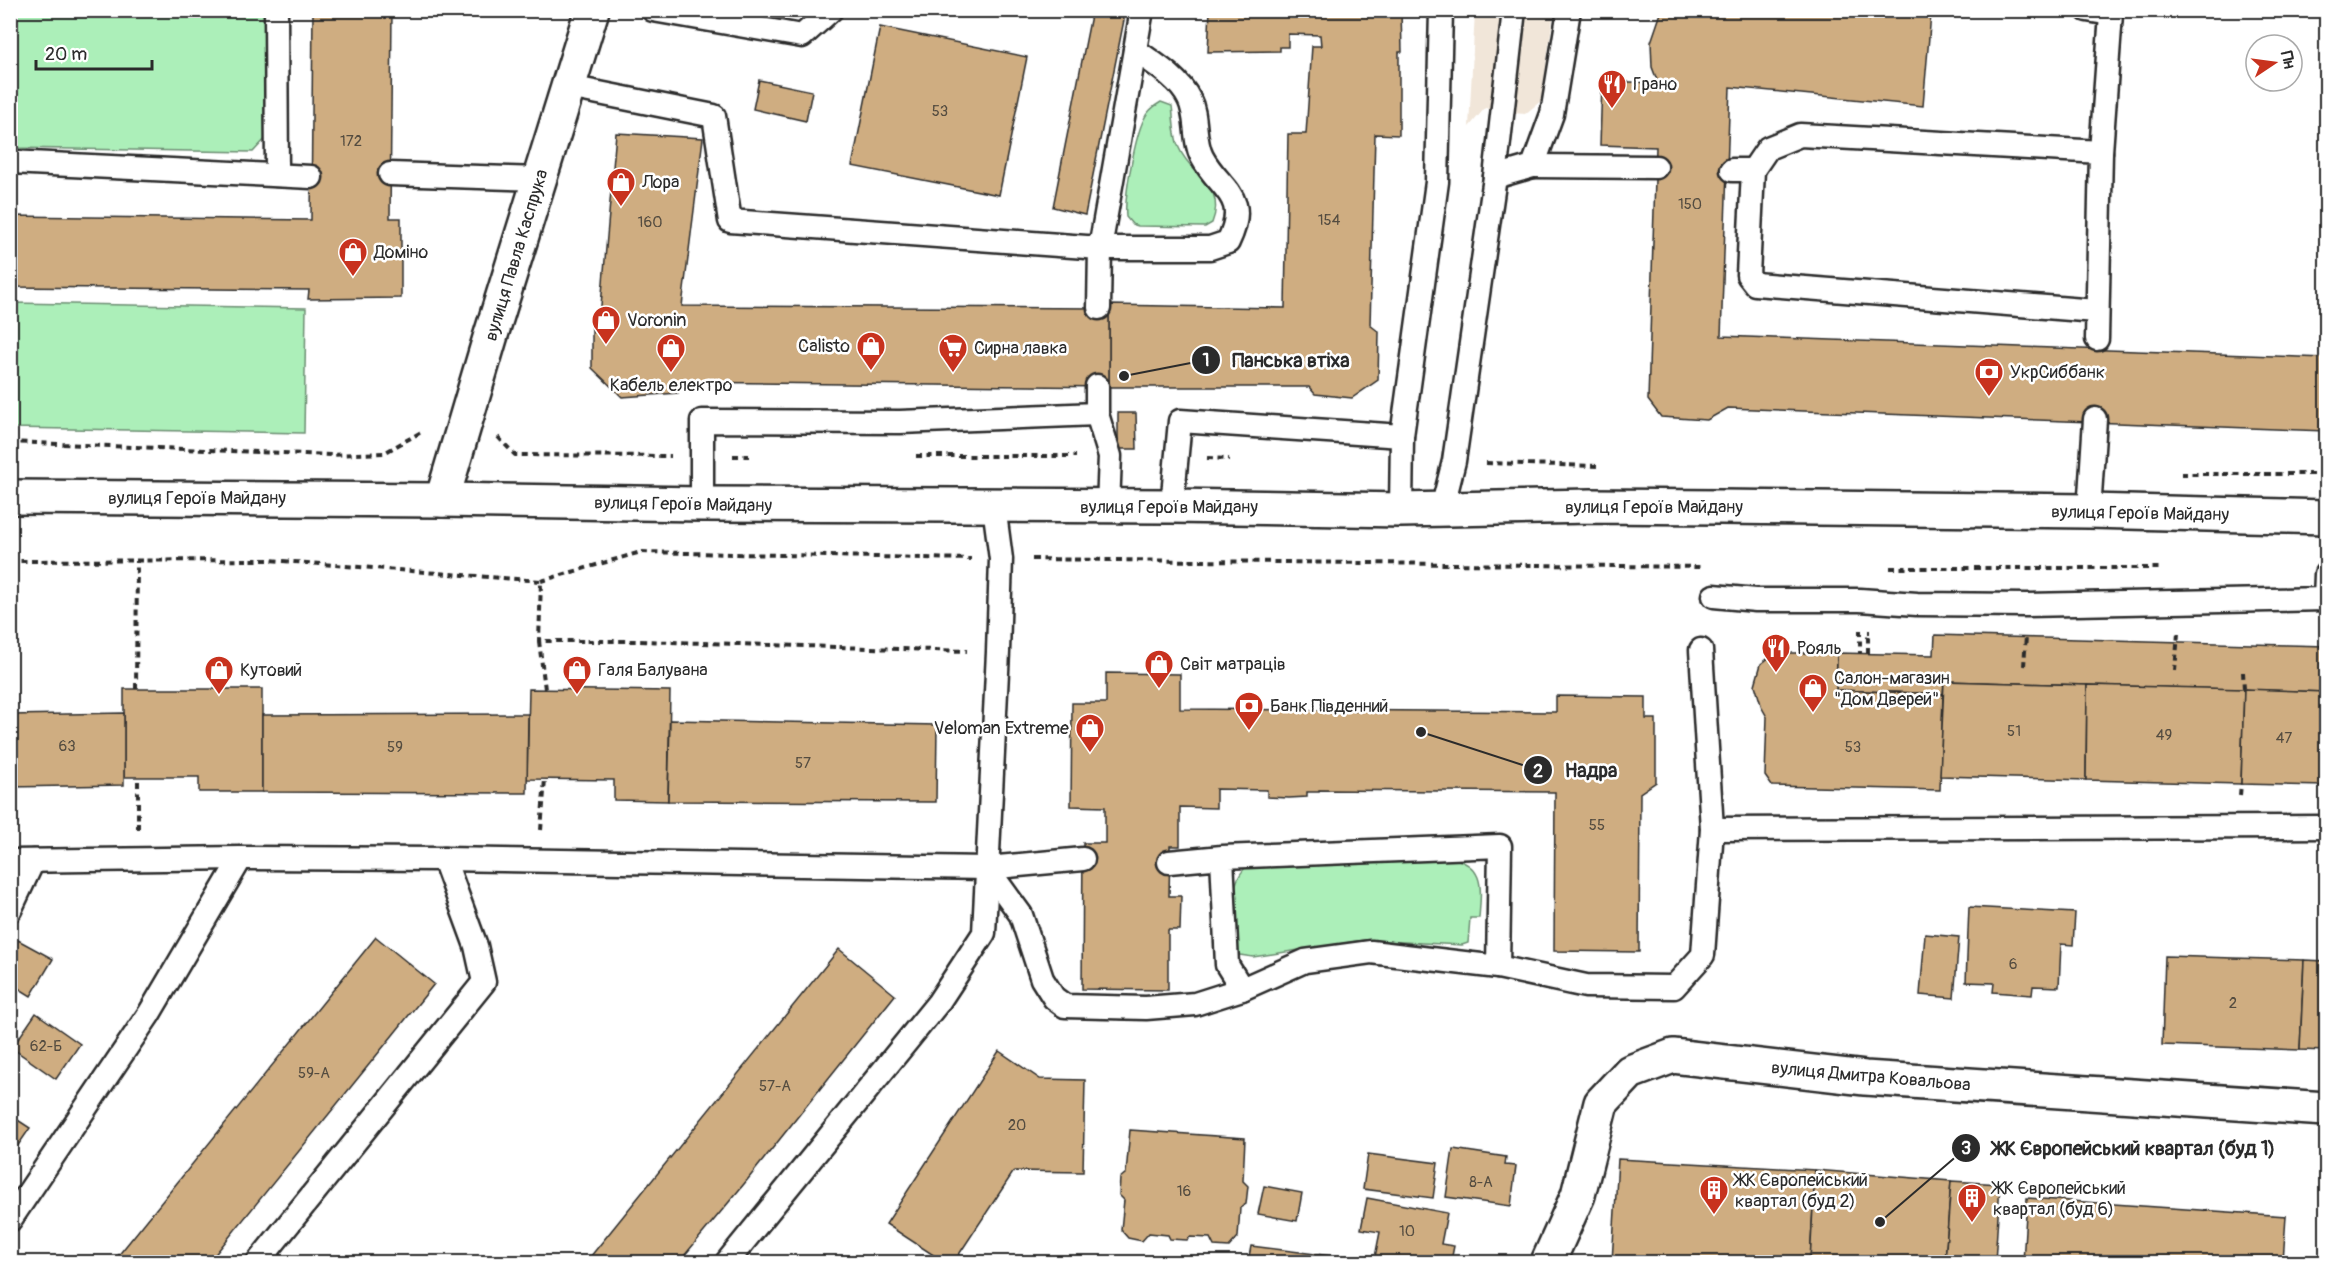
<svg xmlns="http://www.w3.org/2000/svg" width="2337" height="1273" viewBox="0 0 2337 1273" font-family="Pangolin,sans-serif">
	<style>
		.built { fill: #f1e6d9 }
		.green { fill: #acefb9; stroke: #6c8d72; stroke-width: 1.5 }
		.building { fill: #cfad81; stroke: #2b2b2b; stroke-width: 1.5 }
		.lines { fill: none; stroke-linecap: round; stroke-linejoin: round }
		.service-casing { stroke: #2b2b2b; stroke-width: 27 }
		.minor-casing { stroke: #2b2b2b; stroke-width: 38 }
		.tertiary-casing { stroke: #2b2b2b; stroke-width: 38 }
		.primary-casing { stroke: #2b2b2b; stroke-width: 38 }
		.path { stroke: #2b2b2b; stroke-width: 4; stroke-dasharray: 6 4.5; stroke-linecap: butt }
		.service { stroke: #fff; stroke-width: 22 }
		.minor { stroke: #fff; stroke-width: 33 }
		.tertiary { stroke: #fff; stroke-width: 33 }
		.primary { stroke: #fff; stroke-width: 33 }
		.labels { text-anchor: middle; stroke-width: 5; stroke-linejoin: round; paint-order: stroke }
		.number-label { font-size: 15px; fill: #544c40 }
		.poi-label { font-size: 18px; fill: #2b2b2b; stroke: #fff; text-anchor: start }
		.street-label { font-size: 18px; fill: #2b2b2b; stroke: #fff }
		.leader { fill: none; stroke: #2b2b2b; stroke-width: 2 }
		.callout-dot { fill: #2b2b2b; stroke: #fff; stroke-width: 2 }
		.mark-label { font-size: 18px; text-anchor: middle; font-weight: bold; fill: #fff }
		.callout-label { font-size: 20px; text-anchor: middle; font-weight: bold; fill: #2b2b2b; stroke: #fff; stroke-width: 5; stroke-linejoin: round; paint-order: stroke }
	</style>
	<rect width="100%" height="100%" fill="#fff"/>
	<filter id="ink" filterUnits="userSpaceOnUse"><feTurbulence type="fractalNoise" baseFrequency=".0167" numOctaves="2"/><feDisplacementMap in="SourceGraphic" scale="12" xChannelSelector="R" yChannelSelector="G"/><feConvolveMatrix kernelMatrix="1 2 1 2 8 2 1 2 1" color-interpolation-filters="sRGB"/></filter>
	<g filter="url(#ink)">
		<path class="built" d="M 1475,11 L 1554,11 L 1541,101 L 1525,114 L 1501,112 L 1485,108 L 1469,127 Z"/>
		<g class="green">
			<path d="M 11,11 L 267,11 L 267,137 L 253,152 L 11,148 Z"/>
			<path d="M 1161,102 L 1172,106 C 1174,120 1173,135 1179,148 C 1192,178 1227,185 1212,223 L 1205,227 L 1138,226 L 1132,224 L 1126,217 C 1124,196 1135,137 1144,119 C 1147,112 1154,106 1161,102 Z"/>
			<path d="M 11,303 L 306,308 L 304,433 L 11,428 Z"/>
			<path d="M 1450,858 C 1486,865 1481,889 1479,918 L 1470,918 L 1468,943 L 1462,945 L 1364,940 L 1253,957 L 1240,955 L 1235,949 C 1235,925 1226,881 1248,866 Z"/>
		</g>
		<g class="building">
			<path d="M 313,10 L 392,10 L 390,218 L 401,218 L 401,298 L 308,299 L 309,290 L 10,287 L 10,216 L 311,220 Z"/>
			<path d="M 1092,10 L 1126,10 L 1085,215 L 1053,207 Z"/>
			<path d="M 1210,10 L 1401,10 L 1402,52 L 1399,52 L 1399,135 L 1375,134 L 1370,325 L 1379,332 L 1378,380 L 1352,398 L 1315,394 L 1309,387 L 1109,387 L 1109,305 L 1285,308 L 1288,134 L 1306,134 L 1312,46 L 1321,46 L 1320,35 L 1288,34 L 1288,47 L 1280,47 L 1280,51 L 1208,52 Z"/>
			<path d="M 1662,10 L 1888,10 L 1931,14 L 1923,106 L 1730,87 L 1721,336 L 2326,358 L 2326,431 L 1728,408 L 1707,420 L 1661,417 L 1648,400 L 1656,147 L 1600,145 L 1602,81 L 1658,83 L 1652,67 L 1651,42 Z"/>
			<path d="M 880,27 L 1027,57 L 999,195 L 852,166 Z"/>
			<path d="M 759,80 L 812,91 L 806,121 L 753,109 Z"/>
			<path d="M 616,133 L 703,138 L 682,306 L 1099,308 L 1109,305 L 1109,387 L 678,382 L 678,393 L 622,397 L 592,368 L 592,317 L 600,317 Z"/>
			<path d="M 1118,413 L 1136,413 L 1137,449 L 1118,449 Z"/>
			<path d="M 1935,635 L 2326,646 L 2326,692 L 1944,681 L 1943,694 L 1836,690 L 1837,653 L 1934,655 Z"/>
			<path d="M 1775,653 L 1837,653 L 1836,690 L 1943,694 L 1940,790 L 1772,786 L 1765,776 L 1767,717 L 1762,708 L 1755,685 L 1761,664 Z"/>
			<path d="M 1106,673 L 1180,674 L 1180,709 L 1556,712 L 1556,696 L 1646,697 L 1646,719 L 1656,719 L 1656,782 L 1640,793 L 1639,952 L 1554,951 L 1555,792 L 1319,790 L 1319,792 L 1307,792 L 1307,797 L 1289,798 L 1267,797 L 1267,790 L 1216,789 L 1216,808 L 1180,807 L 1180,846 L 1170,846 L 1169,896 L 1181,896 L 1180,930 L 1168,930 L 1168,990 L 1082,989 L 1083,843 L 1105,843 L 1105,807 L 1071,806 L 1072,703 L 1106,703 Z"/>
			<path d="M 1944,681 L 2087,685 L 2086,780 L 1940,776 Z"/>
			<path d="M 2087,685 L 2244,689 L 2241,784 L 2086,780 Z"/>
			<path d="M 124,689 L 262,689 L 262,792 L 199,792 L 199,777 L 124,777 Z"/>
			<path d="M 529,689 L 670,691 L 668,801 L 614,800 L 614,780 L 527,779 Z"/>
			<path d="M 2244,689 L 2326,692 L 2326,786 L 2241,784 Z"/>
			<path d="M 124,713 L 124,785 L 10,787 L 10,715 Z"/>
			<path d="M 528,714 L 527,793 L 262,792 L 262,715 Z"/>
			<path d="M 670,720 L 937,725 L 936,802 L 668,801 Z"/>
			<path d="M 1969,907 L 2075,913 L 2073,945 L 2061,944 L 2059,987 L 2033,986 L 2032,995 L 1993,992 L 1994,983 L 1966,982 Z"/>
			<path d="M 1925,934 L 1959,937 L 1954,998 L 1920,995 Z"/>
			<path d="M 376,937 L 434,984 L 393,1035 L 209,1262 L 113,1262 Z"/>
			<path d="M 18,940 L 53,959 L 31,996 L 10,983 L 10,953 Z"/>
			<path d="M 839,949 L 895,995 L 744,1184 L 679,1262 L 586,1262 Z"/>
			<path d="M 2165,956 L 2304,960 L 2300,1050 L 2162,1045 Z"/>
			<path d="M 2304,960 L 2326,961 L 2326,1051 L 2300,1050 Z"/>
			<path d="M 36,1013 L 80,1044 L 56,1079 L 12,1048 Z"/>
			<path d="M 999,1051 L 1040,1079 L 1085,1080 L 1083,1172 L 1014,1171 L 954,1262 L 944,1262 L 886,1224 Z"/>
			<path d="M 10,1115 L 30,1128 L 10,1157 Z"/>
			<path d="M 1130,1130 L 1245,1138 L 1243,1181 L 1248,1186 L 1246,1204 L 1240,1208 L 1238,1237 L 1229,1247 L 1214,1246 L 1210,1238 L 1190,1237 L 1187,1240 L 1170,1239 L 1168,1235 L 1149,1233 L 1142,1241 L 1128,1238 L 1121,1230 L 1124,1200 L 1119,1195 L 1120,1178 L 1126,1173 Z"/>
			<path d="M 1453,1149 L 1506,1157 L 1505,1165 L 1516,1166 L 1511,1206 L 1446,1197 Z"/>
			<path d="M 1368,1154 L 1438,1163 L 1433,1198 L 1363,1189 Z"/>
			<path d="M 1618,1159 L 1815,1170 L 1810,1262 L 1612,1262 Z"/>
			<path d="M 1815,1170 L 1951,1181 L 1945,1262 L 1810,1262 Z"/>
			<path d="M 1951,1181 L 2000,1184 L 1995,1262 L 1945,1262 Z"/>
			<path d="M 1264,1186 L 1302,1193 L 1297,1221 L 1258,1214 Z"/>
			<path d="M 1367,1198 L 1447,1213 L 1441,1244 L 1454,1246 L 1451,1261 L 1461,1262 L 1374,1262 L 1380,1232 L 1361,1229 Z"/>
			<path d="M 2027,1198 L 2286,1216 L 2283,1262 L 2023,1262 Z"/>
			<path d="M 1251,1246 L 1331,1256 L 1330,1262 L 1248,1262 Z"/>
		</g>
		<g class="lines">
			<g class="service-casing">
				<g id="service">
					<path d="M 276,10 L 277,175"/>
					<path d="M 653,10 L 802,36 L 831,10"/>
					<path d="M 2087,10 L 2111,14 L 2101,152"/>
					<path d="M 569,87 L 714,116 L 730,221 L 1100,248 L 1210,248 L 1228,242 C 1251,195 1219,190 1202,157 C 1193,140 1198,116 1189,99 C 1179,78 1153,63 1135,50"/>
					<path d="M 10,162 L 311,177"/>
					<path d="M 1533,166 L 1656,167"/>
					<path d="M 1732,170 L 1753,170 L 1768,148 L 1800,135 L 2101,152 L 2097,339"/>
					<path d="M 1753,170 L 1748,275 L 1755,284 L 2096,311"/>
					<path d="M 390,174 L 540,179"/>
					<path d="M 1495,177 L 1533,166 L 1552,114 L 1569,10"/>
					<path d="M 1099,308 L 1100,248 L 1142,10"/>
					<path d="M 1097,386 L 1097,414 L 1110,456 L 1108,507"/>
					<path d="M 702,504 L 702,421 L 900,422 L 1097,414"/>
					<path d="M 1172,506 L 1180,421 L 1402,436"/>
					<path d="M 1442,509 L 1454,461 L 1495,177 L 1514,10"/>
					<path d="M 1401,510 L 1402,436 L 1437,182 L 1441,10"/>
					<path d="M 2089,511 L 2095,419"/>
					<path d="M 1714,596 L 1756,600 L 1860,600 L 1917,604 L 2027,605 L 2325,599 L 2326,574"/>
					<path d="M 1712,829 L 2326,827"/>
					<path d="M 10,861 L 241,858 L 444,859 L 987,868 L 1083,859"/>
					<path d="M 1169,862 L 1222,857 L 1500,846 L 1498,967 L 1371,952 L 1305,961 L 1242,989 L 1227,965 L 1222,857"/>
					<path d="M 987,868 L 1021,915 L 1042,979 L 1054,998 L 1065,1006 L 1146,1008 L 1195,1004 L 1242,989"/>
					<path d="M 10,910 L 33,861"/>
					<path d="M 1498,967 L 1586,986 L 1674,987 L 1703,955 L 1712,829 L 1701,650"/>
					<path d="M 10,1220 L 149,1014 L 241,858"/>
					<path d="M 258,1262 L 484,982 L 476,946 L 444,859"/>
					<path d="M 727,1262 L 938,1003 L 984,933 L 998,652 L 1001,559 L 994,506"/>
				</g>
			</g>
			<g class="minor-casing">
				<path id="minor" d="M 1548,1262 L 1578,1195 L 1601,1103 L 1630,1072 L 1673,1056 L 1865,1078 L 2326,1109"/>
			</g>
			<g class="tertiary-casing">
				<path id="tertiary" d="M 442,500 L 490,338 L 592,10"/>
			</g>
			<g class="primary-casing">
				<path id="primary" d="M 10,497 L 442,500 L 702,504 L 1172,506 L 1401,510 L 1591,506 L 1720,507 L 2089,511 L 2326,517"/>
			</g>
			<g class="path">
				<path d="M 498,437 L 515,455 L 671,456"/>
				<path d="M 10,442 L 331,455 L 384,453 L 423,431"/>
				<path d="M 733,456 L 749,456"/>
				<path d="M 916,456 L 1076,456"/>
				<path d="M 1207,458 L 1229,459"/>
				<path d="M 1486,463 L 1598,466"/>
				<path d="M 2181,474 L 2326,474"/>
				<path d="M 1032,559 L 1700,567"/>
				<path d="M 10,561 L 269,560 L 541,581 L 539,641 L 639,641 L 967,651"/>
				<path d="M 1890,568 L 2162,568"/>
				<path d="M 541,581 L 641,552 L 971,559"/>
				<path d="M 2325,629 L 2326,646"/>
				<path d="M 1860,630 L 1860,653"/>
				<path d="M 539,641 L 545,689"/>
				<path d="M 1868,653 L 1868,632 L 1870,632"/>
				<path d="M 2024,666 L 2026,636"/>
				<path d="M 2175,671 L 2178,633"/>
				<path d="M 2243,672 L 2244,689"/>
				<path d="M 136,689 L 137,561"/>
				<path d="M 2240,795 L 2241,784"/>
				<path d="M 138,829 L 138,777"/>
				<path d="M 541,830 L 545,779"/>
			</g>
			<use href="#service" class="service"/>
			<use href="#minor" class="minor"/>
			<use href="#tertiary" class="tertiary"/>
			<use href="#primary" class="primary"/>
		</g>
	</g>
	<defs>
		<g id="restaurant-pin" transform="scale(1.5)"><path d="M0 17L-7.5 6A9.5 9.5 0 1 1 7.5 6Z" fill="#c8321e" stroke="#fff"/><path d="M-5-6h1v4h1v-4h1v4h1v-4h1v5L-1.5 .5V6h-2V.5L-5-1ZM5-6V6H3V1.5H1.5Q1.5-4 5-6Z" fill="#fff"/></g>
		<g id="shop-pin" transform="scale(1.5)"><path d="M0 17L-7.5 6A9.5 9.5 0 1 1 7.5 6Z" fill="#c8321e" stroke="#fff"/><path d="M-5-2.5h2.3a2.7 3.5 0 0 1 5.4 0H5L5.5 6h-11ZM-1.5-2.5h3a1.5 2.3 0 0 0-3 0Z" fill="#fff"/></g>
		<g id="supermarket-pin" transform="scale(1.5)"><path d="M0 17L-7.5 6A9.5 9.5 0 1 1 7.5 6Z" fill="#c8321e" stroke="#fff"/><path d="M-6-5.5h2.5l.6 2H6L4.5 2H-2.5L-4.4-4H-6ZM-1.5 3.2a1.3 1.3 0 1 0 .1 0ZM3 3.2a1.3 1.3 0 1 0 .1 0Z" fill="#fff"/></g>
		<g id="bank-pin" transform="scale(1.5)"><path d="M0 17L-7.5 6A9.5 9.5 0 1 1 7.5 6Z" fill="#c8321e" stroke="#fff"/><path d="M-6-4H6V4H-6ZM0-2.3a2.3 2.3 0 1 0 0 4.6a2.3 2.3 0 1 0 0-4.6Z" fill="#fff"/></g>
		<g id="building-pin" transform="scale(1.5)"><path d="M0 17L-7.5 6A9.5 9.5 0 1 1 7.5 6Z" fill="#c8321e" stroke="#fff"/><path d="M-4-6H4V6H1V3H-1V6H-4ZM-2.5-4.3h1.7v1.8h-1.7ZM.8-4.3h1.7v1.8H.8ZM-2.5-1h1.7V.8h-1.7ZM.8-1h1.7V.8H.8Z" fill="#fff"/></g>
	</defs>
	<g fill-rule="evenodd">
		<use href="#restaurant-pin" x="1612" y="84"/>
		<use href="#shop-pin" x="621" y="182"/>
		<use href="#shop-pin" x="353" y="252"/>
		<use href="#shop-pin" x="606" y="320"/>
		<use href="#shop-pin" x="871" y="346"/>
		<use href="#shop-pin" x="671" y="348"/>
		<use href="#supermarket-pin" x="953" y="348"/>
		<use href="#bank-pin" x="1989" y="372"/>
		<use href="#restaurant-pin" x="1776" y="648"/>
		<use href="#shop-pin" x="1159" y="664"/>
		<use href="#shop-pin" x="219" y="670"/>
		<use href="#shop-pin" x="577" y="670"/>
		<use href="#shop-pin" x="1813" y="688"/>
		<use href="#bank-pin" x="1249" y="706"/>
		<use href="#shop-pin" x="1090" y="728"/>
		<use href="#building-pin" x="1714" y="1190"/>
		<use href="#building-pin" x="1972" y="1198"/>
	</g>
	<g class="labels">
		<g class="number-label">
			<text x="940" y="116">53</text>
			<text x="351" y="146">172</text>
			<text x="1690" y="209">150</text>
			<text x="1329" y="225">154</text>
			<text x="650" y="227">160</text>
			<text x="2014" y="736">51</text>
			<text x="2164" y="740">49</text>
			<text x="2284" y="743">47</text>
			<text x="67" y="751">63</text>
			<text x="395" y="752">59</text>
			<text x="1853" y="752">53</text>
			<text x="803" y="768">57</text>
			<text x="1597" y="830">55</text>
			<text x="2013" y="969">6</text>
			<text x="2233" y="1008">2</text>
			<text x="46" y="1051">62-Б</text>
			<text x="314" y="1078">59-А</text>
			<text x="775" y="1091">57-А</text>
			<text x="1017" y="1130">20</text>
			<text x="1481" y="1187">8-А</text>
			<text x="1184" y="1196">16</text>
			<text x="1407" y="1236">10</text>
		</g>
		<g class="poi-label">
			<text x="1633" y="90">Грано</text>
			<text x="642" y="188">Лора</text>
			<text x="374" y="258">Доміно</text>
			<text x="627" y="326">Voronin</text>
			<text x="850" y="352" text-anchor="end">Calisto</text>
			<text x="974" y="354">Сирна лавка</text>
			<text x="2010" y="378">УкрСиббанк</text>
			<text x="671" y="391" text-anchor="middle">Кабель електро</text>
			<text x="1797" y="654">Рояль</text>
			<text x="1180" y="670">Світ матраців</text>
			<text x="240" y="676">Кутовий</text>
			<text x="598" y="676">Галя Балувана</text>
			<text x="1834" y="684">Салон-магазин<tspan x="1834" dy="21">"Дом Дверей"</tspan></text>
			<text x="1270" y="712">Банк Південний</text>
			<text x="1069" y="734" text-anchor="end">Veloman Extreme</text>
			<text x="1735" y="1186">ЖК Європейський<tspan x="1735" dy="21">квартал (буд 2)</tspan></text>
			<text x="1993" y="1194">ЖК Європейський<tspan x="1993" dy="21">квартал (буд 6)</tspan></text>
		</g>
		<g class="street-label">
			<text transform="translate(516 255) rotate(-73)" y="6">вулиця Павла Каспрука</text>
			<text x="197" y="504">вулиця Героїв Майдану</text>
			<text transform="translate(683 504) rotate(1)" y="6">вулиця Героїв Майдану</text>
			<text x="1169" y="513">вулиця Героїв Майдану</text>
			<text x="1654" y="513">вулиця Героїв Майдану</text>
			<text transform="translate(2140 513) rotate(1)" y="6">вулиця Героїв Майдану</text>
			<text transform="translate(1871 1076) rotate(5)" y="6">вулиця Дмитра Ковальова</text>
		</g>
	</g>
	<path class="leader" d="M1124 376L1206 360M1421 732L1538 770M1880 1222L1966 1148"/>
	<g class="callout-dot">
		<circle cx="1124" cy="376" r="6"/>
		<circle cx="1421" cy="732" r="6"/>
		<circle cx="1880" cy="1222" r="6"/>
		<circle cx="1206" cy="360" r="15"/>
		<circle cx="1538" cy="770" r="15"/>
		<circle cx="1966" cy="1148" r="15"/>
	</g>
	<g class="mark-label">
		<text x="1206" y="366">1</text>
		<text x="1538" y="777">2</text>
		<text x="1966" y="1154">3</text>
	</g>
	<g class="callout-label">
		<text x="1291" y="367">Панська втіха</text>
		<text x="1591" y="777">Надра</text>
		<text x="2134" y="1155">ЖК Європейський квартал (буд 1)</text>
	</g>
	<rect width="2337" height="1273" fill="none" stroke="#fff" stroke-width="36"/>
	<rect x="18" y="18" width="2301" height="1237" fill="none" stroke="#2b2b2b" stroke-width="2" filter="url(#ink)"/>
	<g transform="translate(2274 63) rotate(77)"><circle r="28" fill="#ffffff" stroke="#aaaaaa" stroke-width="1.5"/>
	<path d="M0-4.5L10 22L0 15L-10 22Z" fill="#c8321e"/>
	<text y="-9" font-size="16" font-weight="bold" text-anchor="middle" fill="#2b2b2b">Пн</text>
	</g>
	<path d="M36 60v9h116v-9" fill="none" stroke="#2b2b2b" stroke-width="3"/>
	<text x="45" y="60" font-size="18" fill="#2b2b2b" stroke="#ffffff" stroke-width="4.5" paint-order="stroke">20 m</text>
</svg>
